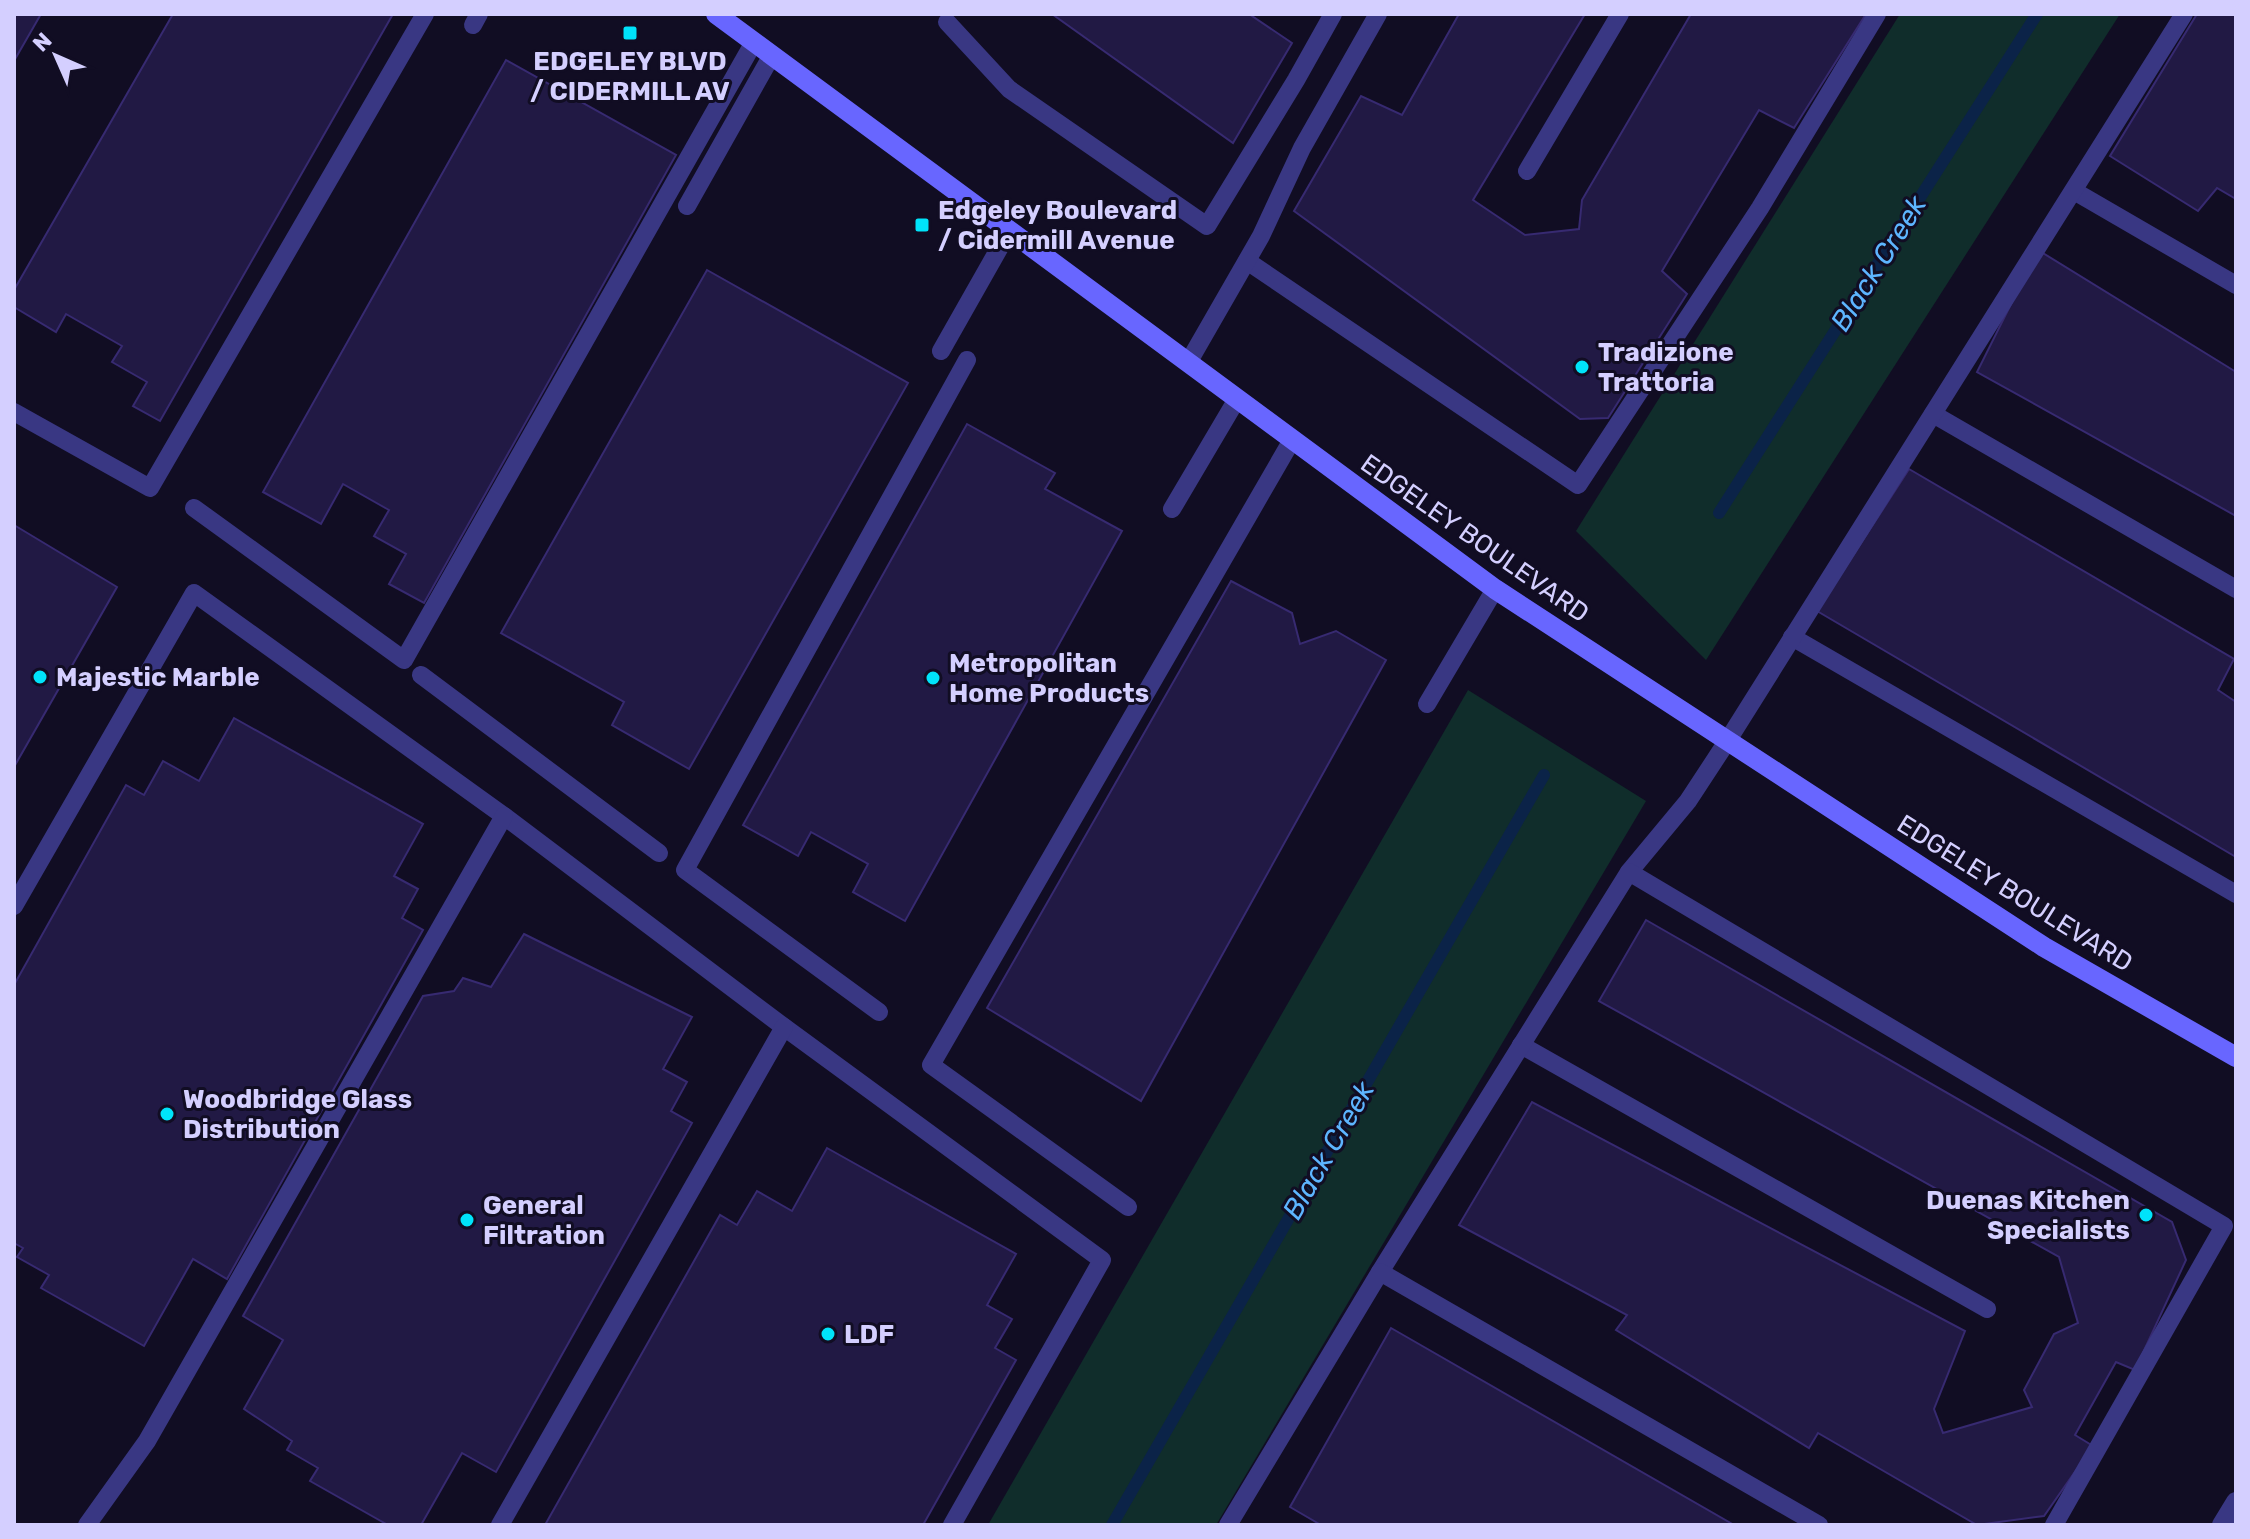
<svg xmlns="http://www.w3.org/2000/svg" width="2250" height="1539" viewBox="0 0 2250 1539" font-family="Rubik,sans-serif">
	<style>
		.green { fill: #102d2b }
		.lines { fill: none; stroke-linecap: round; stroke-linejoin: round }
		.stream { stroke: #0b2348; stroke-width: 12 }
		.building { fill: #211944; stroke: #372a71; stroke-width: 2 }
		.lane { stroke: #393783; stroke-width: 18 }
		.street { stroke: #393783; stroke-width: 20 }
		.secondary { stroke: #6866ff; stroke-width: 20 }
		.poi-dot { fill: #00e3fa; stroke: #110d23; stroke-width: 3 }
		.labels { text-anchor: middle; stroke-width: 6; stroke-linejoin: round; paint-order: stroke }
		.poi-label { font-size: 26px; font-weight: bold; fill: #d4cfff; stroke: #110d23; text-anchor: start }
		.street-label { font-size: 26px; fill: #d4cfff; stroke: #110d23 }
		.water-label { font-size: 28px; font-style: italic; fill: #5db5ff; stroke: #110d23 }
	</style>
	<rect width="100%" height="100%" fill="#110d23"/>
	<g class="green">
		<path d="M 1900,14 L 2120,14 L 1706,660 L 1576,531 Z"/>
		<path d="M 1468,690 L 1646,801 L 1216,1525 L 988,1525 Z"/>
	</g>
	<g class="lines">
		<g class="stream">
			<path d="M 1719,513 L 2037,14"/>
			<path d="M 1112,1525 L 1544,775"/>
		</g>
	</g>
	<g class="building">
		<path d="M 14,14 L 41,14 L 14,61 Z"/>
		<path d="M 173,14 L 393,14 L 160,421 L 133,406 L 147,382 L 112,362 L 122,346 L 66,314 L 56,332 L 14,307 L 14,290 Z"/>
		<path d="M 1052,14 L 1249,14 L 1292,43 L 1233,143 Z"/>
		<path d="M 1459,14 L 1585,14 L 1473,200 L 1525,235 L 1579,229 L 1582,200 L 1691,14 L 1866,14 L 1794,128 L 1759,110 L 1662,271 L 1687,294 L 1608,418 L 1580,419 L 1294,211 L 1361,96 L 1402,115 Z"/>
		<path d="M 2197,14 L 2236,14 L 2236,199 L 2217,188 L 2198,211 L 2110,156 Z"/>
		<path d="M 506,60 L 676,155 L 424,603 L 389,584 L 406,554 L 374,536 L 389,510 L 343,484 L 321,524 L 263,492 Z"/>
		<path d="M 2038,250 L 2236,372 L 2236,516 L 1977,372 Z"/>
		<path d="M 707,270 L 908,383 L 689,769 L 612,725 L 624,702 L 501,633 Z"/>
		<path d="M 967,424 L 1055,473 L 1045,489 L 1122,531 L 905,921 L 853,892 L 868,864 L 811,832 L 798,856 L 743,825 Z"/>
		<path d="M 1909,469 L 2234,659 L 2218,690 L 2236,702 L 2236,857 L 1817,611 Z"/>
		<path d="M 14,525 L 117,587 L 14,767 Z"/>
		<path d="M 1231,581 L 1292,613 L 1300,644 L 1336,631 L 1386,660 L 1141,1101 L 987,1008 Z"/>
		<path d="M 234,718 L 423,824 L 394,876 L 418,889 L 402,918 L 423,930 L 227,1279 L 193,1259 L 144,1346 L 41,1288 L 49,1275 L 17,1257 L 23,1248 L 14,1243 L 14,985 L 126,785 L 144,795 L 163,761 L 199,781 Z"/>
		<path d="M 1646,920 L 2172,1222 L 2186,1260 L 2135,1370 L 2116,1362 L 2075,1435 L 2093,1446 L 2044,1516 L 1977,1525 L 1818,1433 L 1809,1448 L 1616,1330 L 1627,1315 L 1459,1225 L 1532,1102 L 1965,1331 L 1934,1409 L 1943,1433 L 2032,1407 L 2024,1390 L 2054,1334 L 2078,1323 L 2059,1257 L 1599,1001 Z"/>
		<path d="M 524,934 L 692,1017 L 663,1069 L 687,1082 L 671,1111 L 692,1123 L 496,1472 L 462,1453 L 421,1525 L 388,1525 L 310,1481 L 318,1468 L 287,1450 L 292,1441 L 244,1409 L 283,1340 L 243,1316 L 423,996 L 454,991 L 463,978 L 491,987 Z"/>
		<path d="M 827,1148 L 1016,1254 L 987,1305 L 1012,1319 L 995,1348 L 1016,1360 L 923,1525 L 545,1525 L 720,1215 L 737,1225 L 757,1191 L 792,1211 Z"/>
		<path d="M 1391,1328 L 1734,1525 L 1321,1525 L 1290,1507 Z"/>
	</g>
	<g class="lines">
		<g class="lane">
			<path d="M 947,22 L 1009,89 L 1207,226 L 1296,80 L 1333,14"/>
			<path d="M 473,25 L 479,14"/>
			<path d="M 1527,171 L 1620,14"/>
			<path d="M 2074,191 L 2236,285"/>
			<path d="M 687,206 L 772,55"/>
			<path d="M 1247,261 L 1578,485 L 1760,208 L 1877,14"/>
			<path d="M 941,351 L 1009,231"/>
			<path d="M 1188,363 L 1261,236 L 1302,148 L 1378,14"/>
			<path d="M 14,412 L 150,488 L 425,14"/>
			<path d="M 1933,414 L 2236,589"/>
			<path d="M 194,508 L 404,660 L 754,42"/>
			<path d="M 1172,509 L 1237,399"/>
			<path d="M 1792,637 L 2236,894"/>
			<path d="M 421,675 L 659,853"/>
			<path d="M 1427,704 L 1495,589"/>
			<path d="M 1629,872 L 1688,801 L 1728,740 L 2184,14"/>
			<path d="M 14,906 L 194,593 L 504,816 L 784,1027 L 1102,1260 L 952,1525"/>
			<path d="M 879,1012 L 685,870 L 967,360"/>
			<path d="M 1521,1045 L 1987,1309"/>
			<path d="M 1128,1207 L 931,1065 L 1292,440"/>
			<path d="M 1380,1272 L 1629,872 L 2224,1226 L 2054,1525"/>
			<path d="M 87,1525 L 147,1441 L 504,816"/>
			<path d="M 500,1525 L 784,1027"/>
			<path d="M 1228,1525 L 1380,1272 L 1819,1525"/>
		</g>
		<path class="street" d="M 2222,1525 L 2236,1502"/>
		<path class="secondary" d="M 716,14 L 1495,589 L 2044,947 L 2236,1057"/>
	</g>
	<g class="poi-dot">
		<rect x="622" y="25" width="16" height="16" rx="4"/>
		<rect x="914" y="217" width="16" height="16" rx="4"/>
		<circle cx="1582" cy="367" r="8"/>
		<circle cx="40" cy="677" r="8"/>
		<circle cx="933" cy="678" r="8"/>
		<circle cx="167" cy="1114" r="8"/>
		<circle cx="2146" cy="1215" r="8"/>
		<circle cx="467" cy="1220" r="8"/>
		<circle cx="828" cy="1334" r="8"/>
	</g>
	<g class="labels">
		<g class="poi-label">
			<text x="630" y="70" text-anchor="middle">EDGELEY BLVD<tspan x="630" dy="30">/ CIDERMILL AV</tspan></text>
			<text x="938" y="219">Edgeley Boulevard<tspan x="938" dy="30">/ Cidermill Avenue</tspan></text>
			<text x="1598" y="361">Tradizione<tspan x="1598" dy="30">Trattoria</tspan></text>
			<text x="949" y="672">Metropolitan<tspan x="949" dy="30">Home Products</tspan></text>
			<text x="56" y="686">Majestic Marble</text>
			<text x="183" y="1108">Woodbridge Glass<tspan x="183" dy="30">Distribution</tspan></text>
			<text x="2130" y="1209" text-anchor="end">Duenas Kitchen<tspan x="2130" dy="30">Specialists</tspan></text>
			<text x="483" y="1214">General<tspan x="483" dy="30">Filtration</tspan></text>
			<text x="844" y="1343">LDF</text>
		</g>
		<g class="street-label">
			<text transform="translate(1475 538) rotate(35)" y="9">EDGELEY BOULEVARD</text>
			<text transform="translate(2015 893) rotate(32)" y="9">EDGELEY BOULEVARD</text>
		</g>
		<g class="water-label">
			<text transform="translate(1878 263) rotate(-58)" y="10">Black Creek</text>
			<text transform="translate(1328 1150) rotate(-60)" y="10">Black Creek</text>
		</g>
	</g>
	<rect width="2250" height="1539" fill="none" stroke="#d4cfff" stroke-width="32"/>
	<g transform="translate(56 56) rotate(315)" stroke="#110d23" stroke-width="6" paint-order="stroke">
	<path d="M0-6L14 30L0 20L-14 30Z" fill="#d4cfff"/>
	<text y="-12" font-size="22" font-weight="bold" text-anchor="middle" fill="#d4cfff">N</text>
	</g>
</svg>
